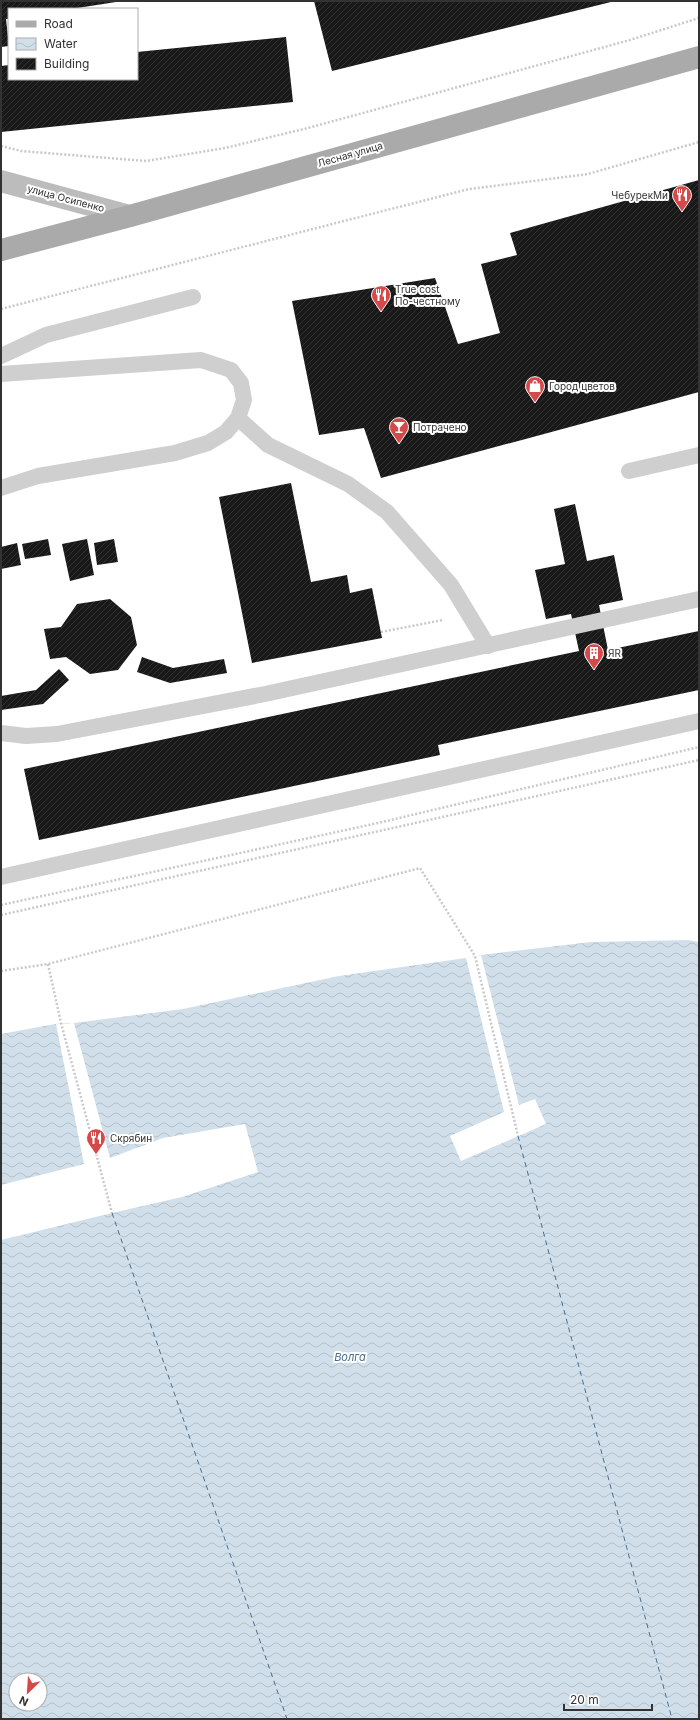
<svg xmlns="http://www.w3.org/2000/svg" width="700" height="1720" viewBox="0 0 700 1720" font-family="Inter,sans-serif">
	<style>
		.water { fill: url(#water-waves); fill-rule: evenodd }
		.pier { fill: #fff }
		.lines { fill: none; stroke-linecap: round; stroke-linejoin: round }
		.ferry { stroke: #486e8d; stroke-width: 1; stroke-dasharray: 5 4; stroke-linecap: butt }
		.building { fill: url(#building-hatch) }
		.path { stroke: #c9c9c9; stroke-width: 2.5; stroke-dasharray: 2 2; stroke-linecap: butt }
		.lane { stroke: #cfcfcf; stroke-width: 16 }
		.secondary { stroke: #bcbcbc; stroke-width: 22 }
		.primary { stroke: #aaa; stroke-width: 22 }
		.labels { text-anchor: middle; stroke-width: 4; stroke-linejoin: round; paint-order: stroke }
		.street-label { font-size: 10px; fill: #323232; stroke: #fff }
		.poi-label { font-size: 10px; fill: #323232; stroke: #fff; text-anchor: start }
		.water-label { font-size: 11px; font-style: italic; fill: #486e8d; stroke: #fff }
	</style>
	<defs>
		<pattern id="water-waves" width="16" height="10" patternUnits="userSpaceOnUse"><rect width="16" height="10" fill="#d1dfea"/><path d="M0 5q4-4 8 0t8 0" fill="none" stroke="#b4c0c9"/></pattern>
		<pattern id="building-hatch" width="6" height="6" patternUnits="userSpaceOnUse"><rect width="6" height="6" fill="#191919"/><path d="M-1 1l2-2M0 6l6-6M5 7l2-2" fill="none" stroke="#323232"/></pattern>
	</defs>
	<rect width="100%" height="100%" fill="#fff"/>
	<path class="water" d="M 688,940 L 699,942 L 699,1719 L 1,1719 L 1,1034 L 61,1023 L 74,1023 L 183,1009 L 339,976 L 466,958 L 481,955 L 591,942 ZM 16,1680 L 40,1680 L 40,1704 L 16,1704 Z"/>
	<g class="pier">
		<path d="M 481,955 L 519,1105 L 535,1099 L 546,1124 L 461,1161 L 450,1136 L 504,1112 L 466,958 Z"/>
		<path d="M 74,1023 L 110,1158 L 163,1138 L 245,1124 L 258,1172 L 182,1197 L 112,1213 L 1,1240 L 1,1185 L 84,1164 L 56,1024 Z"/>
	</g>
	<g class="lines">
		<g class="ferry">
			<path d="M 518,1136 L 672,1719"/>
			<path d="M 112,1213 L 287,1719"/>
		</g>
	</g>
	<g class="building">
		<path d="M 1,1 L 115,1 L 116,2 L 71,9 L 9,9 L 9,19 L 6,19 L 9,46 L 1,47 Z"/>
		<path d="M 314,1 L 611,1 L 611,2 L 332,71 Z"/>
		<path d="M 286,37 L 293,102 L 1,132 L 1,66 L 9,65 L 9,79 L 137,79 L 137,52 Z"/>
		<path d="M 699,180 L 699,392 L 381,478 L 364,428 L 319,435 L 292,301 L 435,278 L 458,344 L 500,333 L 481,264 L 517,255 L 510,233 Z"/>
		<path d="M 291,483 L 311,582 L 347,575 L 350,593 L 372,588 L 382,638 L 252,663 L 219,497 Z"/>
		<path d="M 575,504 L 587,561 L 614,555 L 623,600 L 599,605 L 608,650 L 699,631 L 699,690 L 438,745 L 440,755 L 39,840 L 24,769 L 579,651 L 571,614 L 546,619 L 535,570 L 565,564 L 554,509 Z"/>
		<path d="M 48,539 L 51,555 L 25,559 L 22,544 Z"/>
		<path d="M 87,539 L 94,575 L 70,581 L 62,544 Z"/>
		<path d="M 114,539 L 118,562 L 97,565 L 94,543 Z"/>
		<path d="M 17,543 L 21,565 L 1,569 L 1,547 Z"/>
		<path d="M 110,599 L 131,617 L 137,645 L 118,670 L 90,674 L 66,657 L 50,659 L 44,629 L 61,627 L 77,604 Z"/>
		<path d="M 142,657 L 173,668 L 224,659 L 227,673 L 170,683 L 137,672 Z"/>
		<path d="M 59,669 L 69,680 L 43,704 L 1,710 L 1,696 L 36,690 Z"/>
	</g>
	<g class="lines">
		<g class="path">
			<path d="M 1,146 L 21,151 L 146,161 L 225,148 L 308,128 L 630,40 L 699,18"/>
			<path d="M 1,309 L 469,189 L 588,174 L 699,142"/>
			<path d="M 381,632 L 443,620"/>
			<path d="M 1,905 L 378,823 L 699,747"/>
			<path d="M 1,915 L 699,760"/>
			<path d="M 48,964 L 61,1023 L 112,1213"/>
			<path d="M 1,971 L 48,964 L 420,868 L 475,956 L 518,1136"/>
		</g>
		<g class="lane">
			<path d="M 1,356 L 46,335 L 193,297"/>
			<path d="M 1,374 L 201,360 L 231,370 L 241,383 L 244,400 L 238,418 L 226,432 L 208,443 L 175,453 L 38,476 L 1,488"/>
			<path d="M 238,418 L 268,445 L 348,484 L 387,512 L 451,585 L 488,646"/>
			<path d="M 629,471 L 699,455"/>
			<path d="M 1,733 L 26,736 L 57,734 L 265,694 L 699,599"/>
			<path d="M 1,877 L 699,721"/>
		</g>
		<path class="secondary" d="M 1,181 L 130,216"/>
		<path class="primary" d="M 1,250 L 130,216 L 699,57"/>
	</g>
	<defs>
		<g id="restaurant-pin" transform="scale(1)"><path d="M0 17L-7.5 6A9.5 9.5 0 1 1 7.5 6Z" fill="#d44a4b" stroke="#fff"/><path d="M-5-6h1v4h1v-4h1v4h1v-4h1v5L-1.5 .5V6h-2V.5L-5-1ZM5-6V6H3V1.5H1.5Q1.5-4 5-6Z" fill="#fff"/></g>
		<g id="shop-pin" transform="scale(1)"><path d="M0 17L-7.5 6A9.5 9.5 0 1 1 7.5 6Z" fill="#d44a4b" stroke="#fff"/><path d="M-5-2.5h2.3a2.7 3.5 0 0 1 5.4 0H5L5.5 6h-11ZM-1.5-2.5h3a1.5 2.3 0 0 0-3 0Z" fill="#fff"/></g>
		<g id="bar-pin" transform="scale(1)"><path d="M0 17L-7.5 6A9.5 9.5 0 1 1 7.5 6Z" fill="#d44a4b" stroke="#fff"/><path d="M-6-5H6L.8 .8V4.5H3.5V6h-7V4.5H-.8V.8Z" fill="#fff"/></g>
		<g id="building-pin" transform="scale(1)"><path d="M0 17L-7.5 6A9.5 9.5 0 1 1 7.5 6Z" fill="#d44a4b" stroke="#fff"/><path d="M-4-6H4V6H1V3H-1V6H-4ZM-2.5-4.3h1.7v1.8h-1.7ZM.8-4.3h1.7v1.8H.8ZM-2.5-1h1.7V.8h-1.7ZM.8-1h1.7V.8H.8Z" fill="#fff"/></g>
	</defs>
	<g fill-rule="evenodd">
		<use href="#restaurant-pin" x="682" y="195"/>
		<use href="#restaurant-pin" x="381" y="295"/>
		<use href="#shop-pin" x="535" y="386"/>
		<use href="#bar-pin" x="399" y="427"/>
		<use href="#building-pin" x="594" y="653"/>
		<use href="#restaurant-pin" x="96" y="1138"/>
	</g>
	<g class="labels">
		<g class="street-label">
			<text transform="translate(350 154) rotate(-16)" y="4">Лесная улица</text>
			<text transform="translate(66 198) rotate(15)" y="4">улица Осипенко</text>
		</g>
		<g class="poi-label">
			<text x="668" y="199" text-anchor="end">ЧебурекМи</text>
			<text x="395" y="293">True cost<tspan x="395" dy="12">По-честному</tspan></text>
			<text x="549" y="390">Город цветов</text>
			<text x="413" y="431">Потрачено</text>
			<text x="608" y="657">ЯR</text>
			<text x="110" y="1142">Скрябин</text>
		</g>
		<g class="water-label">
			<text x="350" y="1361">Волга</text>
		</g>
	</g>
	<rect width="700" height="1720" fill="none" stroke="#323232" stroke-width="4"/>
	<rect x="8" y="8" width="130" height="72" fill="#ffffff" stroke="#adadad"/>
	<rect x="16" y="21" width="20" height="6" fill="#aaaaaa" stroke="#adadad"/>
	<text x="44" y="28" font-size="12" fill="#323232">Road</text>
	<rect x="16" y="38" width="20" height="12" fill="url(#water-waves)" stroke="#adadad"/>
	<text x="44" y="48" font-size="12" fill="#323232">Water</text>
	<rect x="16" y="58" width="20" height="12" fill="url(#building-hatch)" stroke="#adadad"/>
	<text x="44" y="68" font-size="12" fill="#323232">Building</text>
	<g transform="translate(28 1692) rotate(205)"><circle r="19" fill="#ffffff" stroke="#adadad"/>
	<path d="M0-3L7 15L0 10L-7 15Z" fill="#d44a4b"/>
	<text y="-6" font-size="11" font-weight="bold" text-anchor="middle" fill="#323232">N</text>
	</g>
	<path d="M564 1704v6h88v-6" fill="none" stroke="#323232" stroke-width="2"/>
	<text x="570" y="1704" font-size="12" fill="#323232" stroke="#ffffff" stroke-width="3" paint-order="stroke">20 m</text>
</svg>
